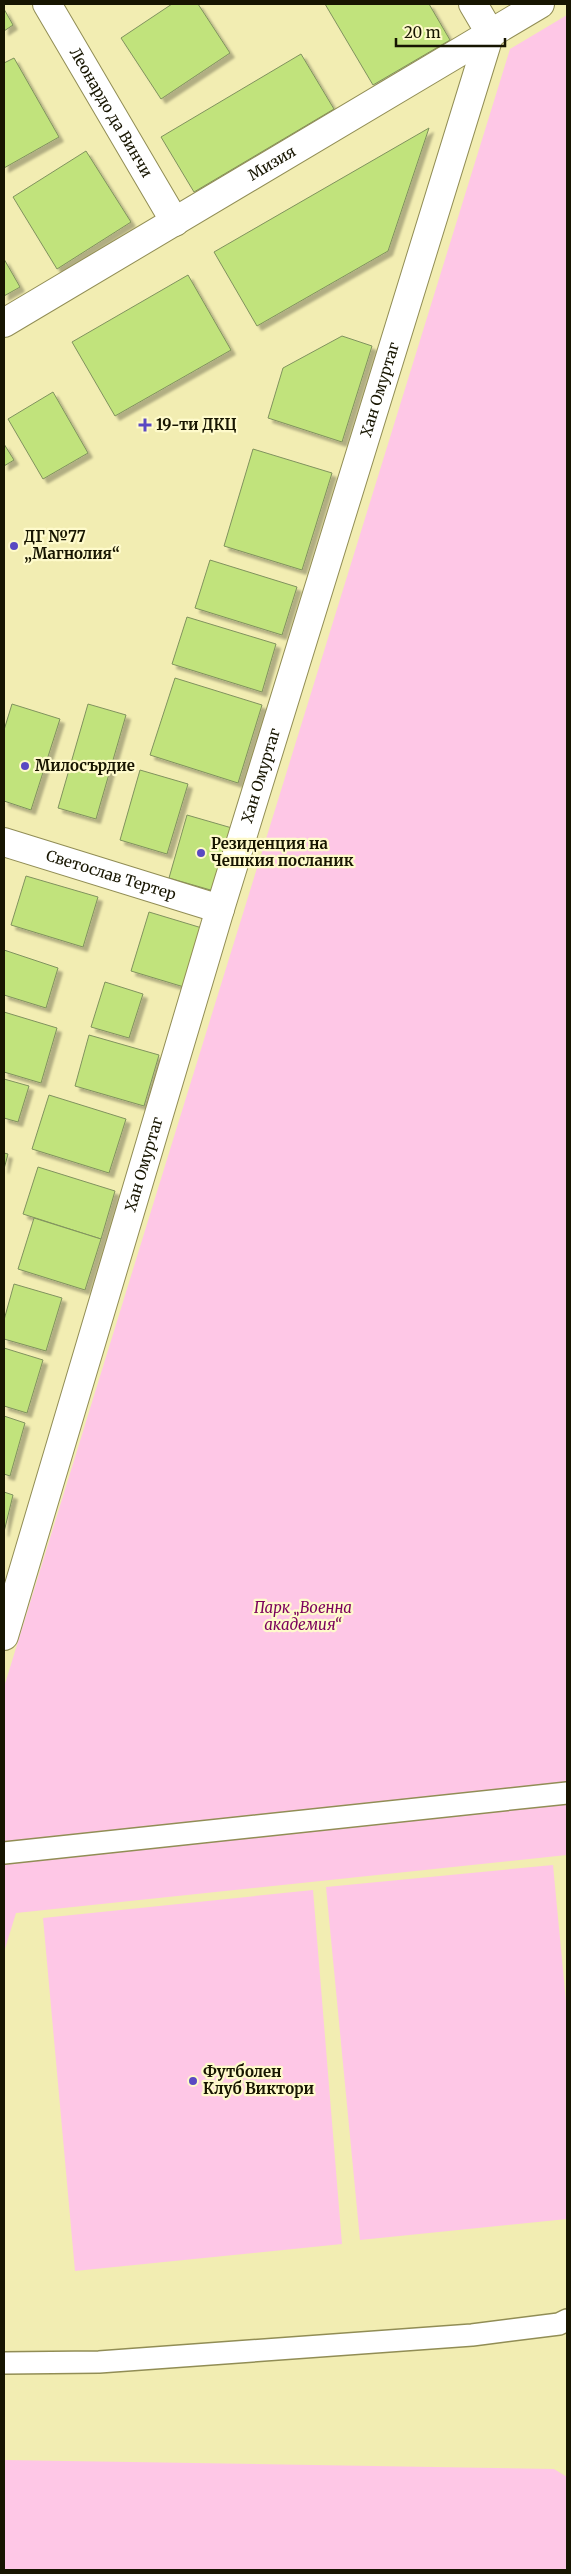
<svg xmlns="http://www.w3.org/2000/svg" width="571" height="2574" viewBox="0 0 571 2574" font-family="Merriweather,serif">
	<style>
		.green { fill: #fec7e6 }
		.building { fill: #c1e37b; stroke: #80925e; filter: url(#shadow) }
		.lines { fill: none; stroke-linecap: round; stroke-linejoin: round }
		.service-casing { stroke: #918d55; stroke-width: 24 }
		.minor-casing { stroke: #918d55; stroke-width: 30 }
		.service { stroke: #fff; stroke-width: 21 }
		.minor { stroke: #fff; stroke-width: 28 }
		.poi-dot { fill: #5a49c2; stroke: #fefacb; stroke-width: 2 }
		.labels { text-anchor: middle; stroke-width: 4.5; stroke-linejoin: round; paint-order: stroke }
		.street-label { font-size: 15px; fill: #171501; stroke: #fefacb }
		.poi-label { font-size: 15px; font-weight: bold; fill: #171501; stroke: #fefacb; text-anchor: start }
		.park-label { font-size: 15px; font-style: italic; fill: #7c015b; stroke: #fefacb }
	</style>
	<defs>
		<filter id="shadow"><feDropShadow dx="4.5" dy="4.5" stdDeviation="1" flood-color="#0004"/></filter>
	</defs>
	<rect width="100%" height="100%" fill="#f2edb2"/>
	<g class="green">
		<path d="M 567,15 L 567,1855 L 16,1913 L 4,1952 L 4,1687 L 510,49 Z"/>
		<path d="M 553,1865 L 567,2012 L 567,2219 L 360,2240 L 326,1887 Z"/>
		<path d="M 313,1890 L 342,2244 L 75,2271 L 43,1918 Z"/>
		<path d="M 4,2460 L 554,2469 L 567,2477 L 567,2570 L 4,2570 Z"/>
	</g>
	<g class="building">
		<path d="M 172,4 L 198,4 L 230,53 L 161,99 L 121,38 Z"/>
		<path d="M 325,4 L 429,4 L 450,40 L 373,85 Z"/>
		<path d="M 4,9 L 13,25 L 4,31 Z"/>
		<path d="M 301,54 L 334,109 L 194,192 L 161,137 Z"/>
		<path d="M 14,58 L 59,137 L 4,168 L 4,63 Z"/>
		<path d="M 429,128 L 388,251 L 257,326 L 214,252 Z"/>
		<path d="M 86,151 L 131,222 L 57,269 L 13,197 Z"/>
		<path d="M 4,259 L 20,287 L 4,296 Z"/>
		<path d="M 188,275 L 231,350 L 115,416 L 72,342 Z"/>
		<path d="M 342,336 L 372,346 L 342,442 L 268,418 L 283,368 Z"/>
		<path d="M 53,392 L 88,453 L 43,479 L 8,419 Z"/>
		<path d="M 4,444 L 14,460 L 4,466 Z"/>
		<path d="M 253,449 L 332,473 L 302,570 L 224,546 Z"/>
		<path d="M 210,560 L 297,587 L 282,635 L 195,608 Z"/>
		<path d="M 187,617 L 276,644 L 262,692 L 172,664 Z"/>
		<path d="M 175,678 L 262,705 L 238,783 L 150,755 Z"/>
		<path d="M 12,704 L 60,719 L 31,810 L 4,801 L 4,730 Z"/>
		<path d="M 88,704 L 126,715 L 96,819 L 58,808 Z"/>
		<path d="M 140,770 L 188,784 L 167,854 L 120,840 Z"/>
		<path d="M 187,815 L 232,828 L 214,891 L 169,878 Z"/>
		<path d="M 26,876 L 98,897 L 83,947 L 11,925 Z"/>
		<path d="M 149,912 L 202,928 L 184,987 L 131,971 Z"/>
		<path d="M 4,950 L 58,968 L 46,1008 L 4,995 Z"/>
		<path d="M 105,982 L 143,994 L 129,1038 L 91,1027 Z"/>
		<path d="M 4,1012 L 57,1028 L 41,1083 L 4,1072 Z"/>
		<path d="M 89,1035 L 159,1055 L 144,1106 L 75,1086 Z"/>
		<path d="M 4,1079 L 29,1086 L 18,1122 L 4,1118 Z"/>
		<path d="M 49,1095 L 126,1119 L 109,1173 L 32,1149 Z"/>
		<path d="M 4,1153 L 8,1154 L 4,1169 Z"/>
		<path d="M 38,1167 L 115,1191 L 101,1239 L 23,1214 Z"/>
		<path d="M 34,1218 L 101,1239 L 85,1290 L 18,1269 Z"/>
		<path d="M 14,1284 L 62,1298 L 46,1351 L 4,1339 L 4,1320 Z"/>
		<path d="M 4,1348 L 43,1360 L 27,1413 L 4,1406 Z"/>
		<path d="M 4,1416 L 25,1423 L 10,1476 L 4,1474 Z"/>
		<path d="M 4,1492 L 13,1495 L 4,1532 Z"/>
	</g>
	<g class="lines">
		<g class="service-casing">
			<g id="service">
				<path d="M 4,1853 L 567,1793"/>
				<path d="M 4,2363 L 99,2362 L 472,2335 L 559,2324 L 567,2320"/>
			</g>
		</g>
		<g class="minor-casing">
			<g id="minor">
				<path id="s1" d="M 47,4 L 175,222"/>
				<path d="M 473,4 L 490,33"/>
				<path id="s2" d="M 4,323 L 540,4"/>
				<path id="s3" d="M 4,842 L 220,909"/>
				<path id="s4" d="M 4,1636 L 220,909 L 490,33"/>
			</g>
		</g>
		<use href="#service" class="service"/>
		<use href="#minor" class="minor"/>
	</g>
	<g class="poi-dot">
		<path d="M142.5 417.5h5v5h5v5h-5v5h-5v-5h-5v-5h5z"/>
		<circle cx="14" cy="546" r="5"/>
		<circle cx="25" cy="766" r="5"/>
		<circle cx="201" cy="853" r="5"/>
		<circle cx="193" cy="2081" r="5"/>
	</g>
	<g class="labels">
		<g class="street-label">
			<text dy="5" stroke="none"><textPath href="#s1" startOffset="126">Леонардо да Винчи</textPath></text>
			<text dy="5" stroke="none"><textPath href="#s2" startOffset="312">Мизия</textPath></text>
			<text dy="5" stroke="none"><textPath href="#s4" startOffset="1302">Хан Омуртаг</textPath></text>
			<text dy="5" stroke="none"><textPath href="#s4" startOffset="898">Хан Омуртаг</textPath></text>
			<text dy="5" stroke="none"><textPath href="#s3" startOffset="112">Светослав Тертер</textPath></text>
			<text dy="5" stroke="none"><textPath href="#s4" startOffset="492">Хан Омуртаг</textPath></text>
		</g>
		<g class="poi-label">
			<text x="156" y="430">19-ти ДКЦ</text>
			<text x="24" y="542">ДГ №77<tspan x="24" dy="17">„Магнолия“</tspan></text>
			<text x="35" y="771">Милосърдие</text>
			<text x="211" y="849">Резиденция на<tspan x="211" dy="17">Чешкия посланик</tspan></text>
			<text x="203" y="2077">Футболен<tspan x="203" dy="17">Клуб Виктори</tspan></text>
		</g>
		<g class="park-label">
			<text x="303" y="1613">Парк „Военна<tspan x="303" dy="17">академия“</tspan></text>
		</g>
	</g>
	<rect width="571" height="2574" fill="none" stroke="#171501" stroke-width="10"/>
	<path d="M396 38v8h109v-8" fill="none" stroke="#171501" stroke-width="2.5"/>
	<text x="404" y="38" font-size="15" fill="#171501" stroke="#fefacb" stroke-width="4" paint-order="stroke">20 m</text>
</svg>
